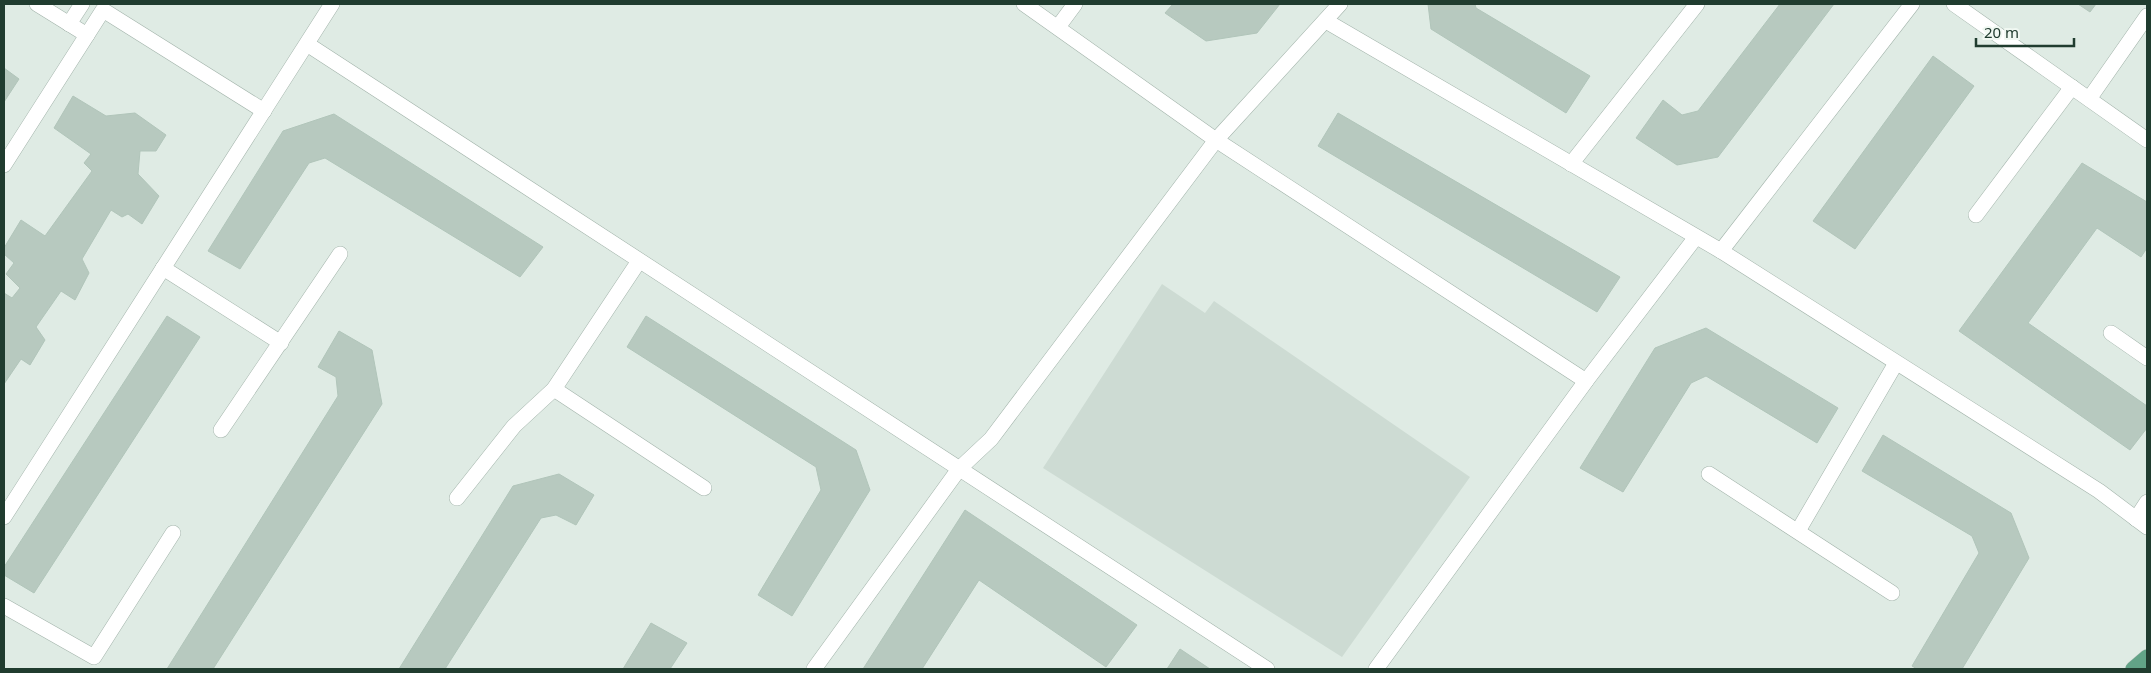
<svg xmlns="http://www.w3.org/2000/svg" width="2151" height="673" viewBox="0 0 2151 673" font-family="'Noto Sans',sans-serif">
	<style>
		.built { fill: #cddbd3 }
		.building { fill: #b7c9bf; stroke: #b1c5ba }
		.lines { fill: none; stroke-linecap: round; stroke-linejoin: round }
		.minor-casing { stroke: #a2b3aa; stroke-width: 16 }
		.major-casing { stroke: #c1c8c5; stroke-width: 16 }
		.minor { stroke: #fff; stroke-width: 15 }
		.major { stroke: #62a387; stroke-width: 15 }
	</style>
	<rect width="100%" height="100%" fill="#dfebe4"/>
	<path class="built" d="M 1162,284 L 1205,313 L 1214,301 L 1470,477 L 1342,657 L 1043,468 Z"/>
	<g class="building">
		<path d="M 1173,4 L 1280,4 L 1257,33 L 1206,41 L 1165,13 Z"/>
		<path d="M 1428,4 L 1475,4 L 1476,8 L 1590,76 L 1566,113 L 1431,29 Z"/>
		<path d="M 1780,4 L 1834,4 L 1718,157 L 1677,165 L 1636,138 L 1663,100 L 1682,115 L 1698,111 Z"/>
		<path d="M 2078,4 L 2096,4 L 2090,12 Z"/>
		<path d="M 1933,56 L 1974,86 L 1855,249 L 1813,221 Z"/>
		<path d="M 4,68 L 19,79 L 4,102 Z"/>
		<path d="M 73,96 L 106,116 L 135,113 L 166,135 L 156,151 L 140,151 L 138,174 L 159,196 L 142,224 L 128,214 L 122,217 L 111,210 L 82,259 L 89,273 L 75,300 L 61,291 L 36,327 L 45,340 L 30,365 L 21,359 L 4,384 L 4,293 L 12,298 L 20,288 L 6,274 L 14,263 L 4,254 L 4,248 L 21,220 L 45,236 L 92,171 L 84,163 L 91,154 L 54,128 Z"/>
		<path d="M 1338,113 L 1620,277 L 1597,312 L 1318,146 Z"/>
		<path d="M 334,114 L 543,247 L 520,277 L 325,158 L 309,163 L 240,269 L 208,251 L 283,131 Z"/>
		<path d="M 2082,163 L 2147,202 L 2147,248 L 2141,257 L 2097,228 L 2028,323 L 2147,406 L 2147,428 L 2130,450 L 1959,331 Z"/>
		<path d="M 167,316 L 200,337 L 34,593 L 4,575 L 4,567 Z"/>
		<path d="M 646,316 L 856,450 L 870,490 L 792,616 L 758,595 L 821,490 L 816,467 L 627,347 Z"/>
		<path d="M 1706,328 L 1838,408 L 1817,443 L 1706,376 L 1691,383 L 1623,492 L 1580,468 L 1655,348 Z"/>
		<path d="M 339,331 L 372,350 L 382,404 L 213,669 L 167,669 L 338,396 L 336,377 L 318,367 Z"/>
		<path d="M 1883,435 L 2011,513 L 2029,558 L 1962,669 L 1917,669 L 1912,666 L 1979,553 L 1972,536 L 1862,471 Z"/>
		<path d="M 559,474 L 594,495 L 576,525 L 556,515 L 541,518 L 445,669 L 399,669 L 513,486 Z"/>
		<path d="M 965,510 L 1137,625 L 1106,667 L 979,580 L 922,669 L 863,669 Z"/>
		<path d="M 651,623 L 687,643 L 670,669 L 623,669 Z"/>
		<path d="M 1180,649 L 1210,669 L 1167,669 Z"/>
	</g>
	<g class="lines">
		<g class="minor-casing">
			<g id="minor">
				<path d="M 37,4 L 87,35"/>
				<path d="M 1024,4 L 1216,140 L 1586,381"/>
				<path d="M 1954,4 L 2147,140"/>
				<path d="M 1326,21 L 1721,251 L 2099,491 L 2147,527"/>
				<path d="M 69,24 L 82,4"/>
				<path d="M 1058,27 L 1075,4"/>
				<path d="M 307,44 L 1267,669"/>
				<path d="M 2089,99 L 2147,16"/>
				<path d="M 1571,164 L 1697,4"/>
				<path d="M 4,165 L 103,10 L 264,111"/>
				<path d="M 1976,215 L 2072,87"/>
				<path d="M 1721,251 L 1912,4"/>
				<path d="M 163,268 L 281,343"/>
				<path d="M 2111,333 L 2147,358"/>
				<path d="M 554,389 L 704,488"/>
				<path d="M 221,430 L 340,254"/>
				<path d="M 1709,474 L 1892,593"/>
				<path d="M 457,498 L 514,426 L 554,389 L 639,261"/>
				<path d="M 4,517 L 332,4"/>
				<path d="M 2136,519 L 2147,502"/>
				<path d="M 1798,531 L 1896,363"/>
				<path d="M 4,606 L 94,657 L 173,533"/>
				<path d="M 814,669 L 959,469 L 991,439 L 1216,140 L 1340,4"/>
				<path d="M 1376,669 L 1586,381 L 1696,237"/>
			</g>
		</g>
		<g class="major-casing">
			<path id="major" d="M 2133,669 L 2147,657"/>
		</g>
		<use href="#minor" class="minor"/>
		<use href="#major" class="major"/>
	</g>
	<rect width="2151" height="673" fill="none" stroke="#203c2f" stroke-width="10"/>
	<path d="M1976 38v8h98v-8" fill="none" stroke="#203c2f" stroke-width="2.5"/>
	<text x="1984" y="38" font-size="15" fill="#203c2f" stroke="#f0f8f2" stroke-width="4" paint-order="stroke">20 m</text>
</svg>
